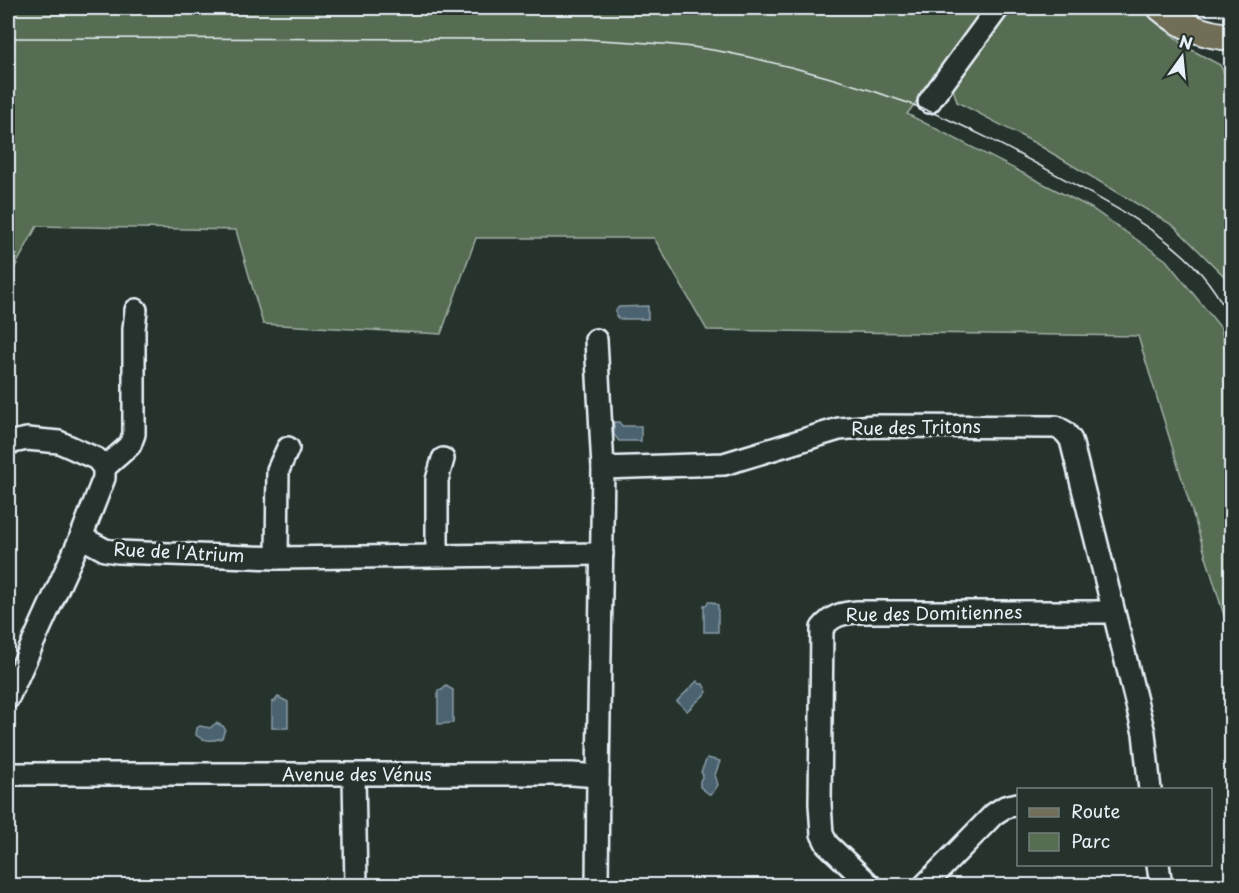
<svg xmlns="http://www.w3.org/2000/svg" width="1239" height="893" viewBox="0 0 1239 893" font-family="'Playpen Sans',sans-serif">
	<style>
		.green { fill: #576d52; stroke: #a0afa5; stroke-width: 1.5 }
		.water { fill: #4b636f; stroke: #8a9ca6; stroke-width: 1.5 }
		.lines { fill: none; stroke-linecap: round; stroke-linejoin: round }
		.minor-casing { stroke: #e8f1f8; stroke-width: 26 }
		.major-casing { stroke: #e8f1f8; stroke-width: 30 }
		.minor { stroke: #26332d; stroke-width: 21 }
		.major { stroke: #716e59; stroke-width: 26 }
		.tram { stroke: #e8f1f8; stroke-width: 1.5 }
		.labels { text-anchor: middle; stroke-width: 6; stroke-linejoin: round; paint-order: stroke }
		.street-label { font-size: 18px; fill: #e8f1f8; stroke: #26332d }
	</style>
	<rect width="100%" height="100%" fill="#26332d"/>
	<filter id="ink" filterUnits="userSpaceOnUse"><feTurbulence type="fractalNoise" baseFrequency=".0167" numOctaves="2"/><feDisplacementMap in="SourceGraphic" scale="12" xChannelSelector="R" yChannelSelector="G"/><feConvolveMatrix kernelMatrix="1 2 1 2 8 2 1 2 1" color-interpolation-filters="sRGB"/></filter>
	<g filter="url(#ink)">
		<g class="green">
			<path d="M 8,8 L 988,8 L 907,114 L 1091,208 L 1166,260 L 1221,328 L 1232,383 L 1231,638 L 1138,336 L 707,330 L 654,238 L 476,238 L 441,334 L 263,324 L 236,230 L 37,226 L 8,280 Z"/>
			<path d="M 1010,8 L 1142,8 L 1146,13 L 1188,48 L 1220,65 L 1231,87 L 1231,289 L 1224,276 L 1174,226 L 1035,143 L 957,102 L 953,89 Z"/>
		</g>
		<g class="water">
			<path d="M 648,306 L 648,319 L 619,319 L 616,316 L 616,310 L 619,307 Z"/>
			<path d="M 614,422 L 619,422 L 622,426 L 641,426 L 641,441 L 619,441 L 614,435 Z"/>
			<path d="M 708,602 L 712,602 L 718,605 L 718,632 L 704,632 L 704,605 L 707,605 Z"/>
			<path d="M 697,681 L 700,684 L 703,684 L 707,692 L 687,711 L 677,701 Z"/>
			<path d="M 446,686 L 453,690 L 453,723 L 438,724 L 438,690 L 442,690 Z"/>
			<path d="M 278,697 L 288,702 L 288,728 L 272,728 L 272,702 L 275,701 Z"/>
			<path d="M 216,723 L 223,726 L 225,729 L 222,738 C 213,741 204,742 196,735 L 197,728 L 200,726 L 210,728 Z"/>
			<path d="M 707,758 L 720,761 L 715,775 L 718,785 L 712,794 L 709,794 L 700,787 L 700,781 L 703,775 L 701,772 Z"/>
		</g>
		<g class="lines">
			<g class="minor-casing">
				<g id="minor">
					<path d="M 929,102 L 998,8"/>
					<path d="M 596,340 L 603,468"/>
					<path d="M 8,443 L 27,439 L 59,442 L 97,459 L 104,468 L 104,478 L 81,537"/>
					<path d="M 104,468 L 130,445 L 134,434 L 134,329 L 136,310"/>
					<path d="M 437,555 L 437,480 L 443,459"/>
					<path d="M 277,558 L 278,470 L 288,448"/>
					<path d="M 8,698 L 81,537 L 105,550 L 118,552 L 277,558 L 602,554"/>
					<path d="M 8,774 L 572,774 L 598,776 L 597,886"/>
					<path d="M 354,775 L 356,886"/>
					<path d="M 598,776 L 603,468 L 724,464 L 839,429 L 874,426 L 1056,427 L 1065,432 L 1071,440 L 1144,733 L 1150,790"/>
					<path d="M 1158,864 L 1161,886"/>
					<path d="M 871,886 L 827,844 L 822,834 L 820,804 L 822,628 C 832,616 841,613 857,612 L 1112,612"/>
					<path d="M 924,886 L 994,814 L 1005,807 L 1018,804"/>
				</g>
			</g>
			<g class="major-casing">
				<path id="major" d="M 1161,8 C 1182,26 1203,35 1232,37"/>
			</g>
			<use href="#minor" class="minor"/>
			<use href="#major" class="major"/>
			<path class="tram" d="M 8,38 L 583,39 C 630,42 678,43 724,52 C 786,64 849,82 908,103 C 968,125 1024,157 1079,187 C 1141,222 1204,254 1232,324"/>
		</g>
	</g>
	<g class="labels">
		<g class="street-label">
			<text transform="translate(916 428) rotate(-1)" y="6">Rue des Tritons</text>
			<text transform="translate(179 553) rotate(3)" y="6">Rue de l'Atrium</text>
			<text transform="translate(934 614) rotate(-1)" y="6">Rue des Domitiennes</text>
			<text x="357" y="781">Avenue des Vénus</text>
		</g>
	</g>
	<rect width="1239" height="893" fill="none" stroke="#26332d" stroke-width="30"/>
	<rect x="15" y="15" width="1209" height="863" fill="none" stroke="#e8f1f8" stroke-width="2" filter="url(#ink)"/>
	<rect x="1017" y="788" width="195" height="78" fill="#26332d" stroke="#747f7e" stroke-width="1.5"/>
	<rect x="1029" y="808" width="30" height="9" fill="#716e59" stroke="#747f7e" stroke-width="1.5"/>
	<text x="1071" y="818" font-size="18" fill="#e8f1f8">Route</text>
	<rect x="1029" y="833" width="30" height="18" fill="#576d52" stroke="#747f7e" stroke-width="1.5"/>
	<text x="1071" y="848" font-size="18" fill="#e8f1f8">Parc</text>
	<g transform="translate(1182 57) rotate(15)" stroke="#26332d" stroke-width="4.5" paint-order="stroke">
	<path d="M0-4.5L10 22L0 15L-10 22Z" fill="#e8f1f8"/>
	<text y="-9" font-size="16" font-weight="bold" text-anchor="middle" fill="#e8f1f8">N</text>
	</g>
</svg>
